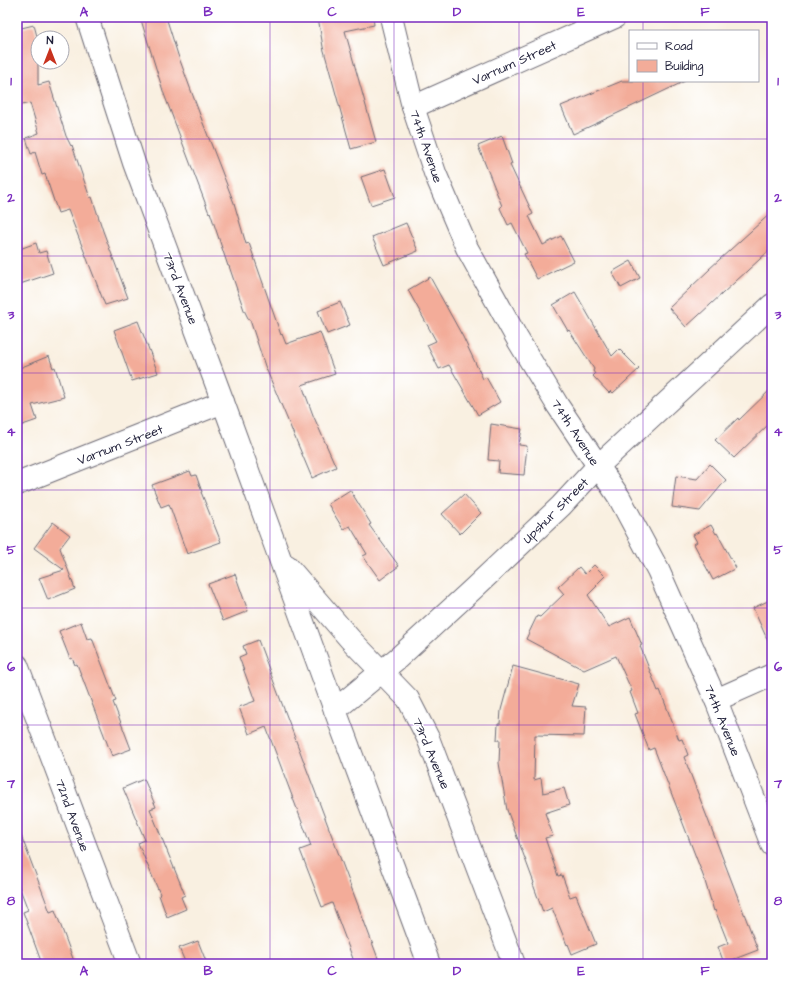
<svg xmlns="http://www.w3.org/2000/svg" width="789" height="981" viewBox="0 0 789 981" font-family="'Architects Daughter',sans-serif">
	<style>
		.building { fill: #f3ac99 }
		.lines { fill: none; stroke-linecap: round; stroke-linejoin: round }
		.street-casing { stroke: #6d6a75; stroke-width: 24 }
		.street { stroke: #fff; stroke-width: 22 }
		.grid { fill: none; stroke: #7b2cbf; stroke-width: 1; stroke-opacity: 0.55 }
		.labels { text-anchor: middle; stroke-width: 3; stroke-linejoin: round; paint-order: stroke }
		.street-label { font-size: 13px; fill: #22223b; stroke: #fff }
		.neatline { fill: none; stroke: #7b2cbf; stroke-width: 1.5 }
		.grid-label { font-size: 13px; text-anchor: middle; font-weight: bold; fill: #7b2cbf }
	</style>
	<rect width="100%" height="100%" fill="#fff"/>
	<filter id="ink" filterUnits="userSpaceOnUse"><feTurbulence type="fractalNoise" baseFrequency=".025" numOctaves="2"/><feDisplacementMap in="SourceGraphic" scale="8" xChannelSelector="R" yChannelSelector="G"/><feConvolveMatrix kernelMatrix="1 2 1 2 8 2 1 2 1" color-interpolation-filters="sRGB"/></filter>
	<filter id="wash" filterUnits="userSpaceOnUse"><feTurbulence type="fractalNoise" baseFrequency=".012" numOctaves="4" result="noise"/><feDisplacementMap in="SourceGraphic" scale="16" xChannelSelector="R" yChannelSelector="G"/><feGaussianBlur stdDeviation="0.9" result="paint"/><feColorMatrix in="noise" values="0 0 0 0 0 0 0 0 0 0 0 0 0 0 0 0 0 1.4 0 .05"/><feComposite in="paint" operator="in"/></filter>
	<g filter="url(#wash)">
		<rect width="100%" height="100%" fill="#f9f0e1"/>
		<g id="blocks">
			<g class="building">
				<path d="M 150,17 L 166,17 L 178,55 L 203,123 L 234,203 L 246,244 L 249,243 L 281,335 L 282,334 L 286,344 L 320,332 L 335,374 L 302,385 L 313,415 L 336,467 L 312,478 L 265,366 L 250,320 L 249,320 L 244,310 L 229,266 L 228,266 L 210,212 L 209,213 L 164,94 L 141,20 Z"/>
				<path d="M 318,17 L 373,17 L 374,25 L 345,31 L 376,142 L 351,149 L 323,47 Z"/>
				<path d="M 34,25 L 38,40 L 38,85 L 49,82 L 66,136 L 71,146 L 72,145 L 90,198 L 92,197 L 103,231 L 128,298 L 105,305 L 68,210 L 58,213 L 45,174 L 42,175 L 35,152 L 31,154 L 26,138 L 39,133 L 30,103 L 22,105 L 17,89 L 17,29 Z"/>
				<path d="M 622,81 L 685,81 L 595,124 L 573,134 L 561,106 Z"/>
				<path d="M 502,136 L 512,164 L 510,165 L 533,214 L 529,216 L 543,245 L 561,236 L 574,261 L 537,279 L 524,254 L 527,253 L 512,223 L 508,225 L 500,208 L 502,206 L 478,146 Z"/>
				<path d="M 385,169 L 395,197 L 371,205 L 361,177 Z"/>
				<path d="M 772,212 L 772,248 L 686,327 L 669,308 L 710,269 L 709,269 Z"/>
				<path d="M 406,223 L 418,251 L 384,265 L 372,237 Z"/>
				<path d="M 36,243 L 39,253 L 46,251 L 53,273 L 17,285 L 17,250 Z"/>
				<path d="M 631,261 L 640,278 L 621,288 L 612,272 Z"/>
				<path d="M 430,277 L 463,337 L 483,379 L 486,377 L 500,402 L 478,415 L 449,365 L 439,369 L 427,345 L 436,341 L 408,290 Z"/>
				<path d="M 575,292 L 612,356 L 619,349 L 639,369 L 613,393 L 611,391 L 609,393 L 593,376 L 595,374 L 593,371 L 594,369 L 569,330 L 568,331 L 553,305 Z"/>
				<path d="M 340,302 L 350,325 L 327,334 L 318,311 Z"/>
				<path d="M 138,321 L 158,373 L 132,381 L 114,330 Z"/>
				<path d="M 49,356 L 53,368 L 55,367 L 64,397 L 32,405 L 37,420 L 17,427 L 17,369 Z"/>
				<path d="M 772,388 L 772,421 L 734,458 L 715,440 L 738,418 L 739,420 Z"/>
				<path d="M 491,424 L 522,429 L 519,445 L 527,446 L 524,475 L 498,473 L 499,461 L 488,460 Z"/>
				<path d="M 710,464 L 726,480 L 700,511 L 672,507 L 676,476 L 697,479 Z"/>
				<path d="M 190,471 L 192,476 L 196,475 L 202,492 L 201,492 L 221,542 L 187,554 L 169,504 L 161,507 L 152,485 Z"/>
				<path d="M 350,490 L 371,524 L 369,525 L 399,566 L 380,580 L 363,556 L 367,554 L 350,526 L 343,529 L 328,504 Z"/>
				<path d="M 464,494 L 481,513 L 460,534 L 442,514 Z"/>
				<path d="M 53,522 L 70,535 L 60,548 L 75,589 L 48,600 L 39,578 L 64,570 L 34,548 Z"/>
				<path d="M 711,525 L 716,534 L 717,533 L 736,568 L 713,580 L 694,544 L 697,542 L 693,535 Z"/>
				<path d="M 594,565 L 605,576 L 596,585 L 597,586 L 588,595 L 609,627 L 630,617 L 642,645 L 640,646 L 658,691 L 660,690 L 679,740 L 682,739 L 688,755 L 684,757 L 758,950 L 724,963 L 718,947 L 728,943 L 715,910 L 714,911 L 704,878 L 654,748 L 649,750 L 635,714 L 638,713 L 630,692 L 632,691 L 616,656 L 584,670 L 526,639 L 537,616 L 540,617 L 564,594 L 558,587 L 579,567 L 585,574 Z"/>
				<path d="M 235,574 L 248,611 L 223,621 L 208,584 Z"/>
				<path d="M 772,599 L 772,650 L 753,608 Z"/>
				<path d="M 81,622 L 87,639 L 92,638 L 116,701 L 113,702 L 131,749 L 112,756 L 77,664 L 75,665 L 72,658 L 70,659 L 59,631 Z"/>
				<path d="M 258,640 L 379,961 L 370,964 L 355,964 L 332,903 L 322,907 L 300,850 L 311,846 L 266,727 L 249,734 L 239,707 L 255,701 L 239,657 L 246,654 L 243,646 Z"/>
				<path d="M 513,666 L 579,684 L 572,706 L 586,707 L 584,736 L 535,735 L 534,780 L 541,778 L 543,793 L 564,788 L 569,805 L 545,813 L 553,836 L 545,838 L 558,876 L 562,875 L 570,897 L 576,895 L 596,944 L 572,954 L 568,944 L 567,945 L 552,908 L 543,912 L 533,884 L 534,883 L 507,810 L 499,763 L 500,740 L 497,740 L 498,724 L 500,724 L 501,710 Z"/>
				<path d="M 144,779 L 156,807 L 150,809 L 185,895 L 181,897 L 186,909 L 167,917 L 159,895 L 160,894 L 138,843 L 145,840 L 123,788 Z"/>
				<path d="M 19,830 L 50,912 L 55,910 L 75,964 L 42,964 L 23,912 L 28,910 L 17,881 L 17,831 Z"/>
				<path d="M 198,941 L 207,964 L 186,964 L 179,948 Z"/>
			</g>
		</g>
	</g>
	<g filter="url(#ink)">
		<use href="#blocks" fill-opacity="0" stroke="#6d6a75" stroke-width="1"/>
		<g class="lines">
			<g class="street-casing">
				<g id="street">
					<path d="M 87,17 L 134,163 L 223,402 L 335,710 L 429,964"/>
					<path d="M 391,17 L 413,107 L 435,173 L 467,248 L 518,340 L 558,406 L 619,497 L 658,570 L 716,700 L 772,845"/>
					<path d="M 413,107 L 615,17"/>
					<path d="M 17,484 L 223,402"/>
					<path d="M 287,566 L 350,639 L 408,699 L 428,738 L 514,964"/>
					<path d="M 17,665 L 130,964"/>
					<path d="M 716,700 L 772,675"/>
					<path d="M 335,710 L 398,658 L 473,589 L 561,506 L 598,466 L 772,305"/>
				</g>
			</g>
			<use href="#street" class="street"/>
		</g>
	</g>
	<path class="grid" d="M 146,17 L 146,964M 270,17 L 270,964M 394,17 L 394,964M 519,17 L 519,964M 643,17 L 643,31M 643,81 L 643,964M 17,139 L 772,139M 17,256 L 772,256M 17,373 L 772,373M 17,490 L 772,490M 17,608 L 772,608M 17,725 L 772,725M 17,842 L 772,842"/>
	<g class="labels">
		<g class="street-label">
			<text transform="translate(514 62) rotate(-24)" y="5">Varnum Street</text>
			<text transform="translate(427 146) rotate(71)" y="5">74th Avenue</text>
			<text transform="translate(181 288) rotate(69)" y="5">73rd Avenue</text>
			<text transform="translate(576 432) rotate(57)" y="5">74th Avenue</text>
			<text transform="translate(120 444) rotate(-21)" y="5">Varnum Street</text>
			<text transform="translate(555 510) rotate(-45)" y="5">Upshur Street</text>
			<text transform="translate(723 720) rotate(68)" y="5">74th Avenue</text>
			<text transform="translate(432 753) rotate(67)" y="5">73rd Avenue</text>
			<text transform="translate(73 815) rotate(70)" y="5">72nd Avenue</text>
		</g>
	</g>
	<rect width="789" height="981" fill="none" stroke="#fff" stroke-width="44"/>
	<rect x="629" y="30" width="130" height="52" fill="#ffffff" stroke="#a7a7b1"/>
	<rect x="637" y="43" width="20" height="6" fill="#ffffff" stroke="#a7a7b1"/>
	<text x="665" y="50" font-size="12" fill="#22223b">Road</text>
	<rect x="637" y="60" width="20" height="12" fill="#f3ac99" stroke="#a7a7b1"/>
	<text x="665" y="70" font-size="12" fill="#22223b">Building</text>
	<g transform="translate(50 50)"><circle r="19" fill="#ffffff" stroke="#a7a7b1"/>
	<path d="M0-3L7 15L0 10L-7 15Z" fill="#c8321e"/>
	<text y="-6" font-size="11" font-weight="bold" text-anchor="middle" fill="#22223b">N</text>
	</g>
	<rect x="22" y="22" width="745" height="937" class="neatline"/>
	<g class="grid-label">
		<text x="84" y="16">A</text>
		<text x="208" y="16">B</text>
		<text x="332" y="16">C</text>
		<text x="457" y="16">D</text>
		<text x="581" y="16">E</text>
		<text x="705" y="16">F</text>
		<text x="11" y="85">1</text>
		<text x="778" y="85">1</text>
		<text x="11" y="202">2</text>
		<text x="778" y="202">2</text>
		<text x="11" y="319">3</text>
		<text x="778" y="319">3</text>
		<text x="11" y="436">4</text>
		<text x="778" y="436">4</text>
		<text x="11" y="554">5</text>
		<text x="778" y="554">5</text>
		<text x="11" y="671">6</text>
		<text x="778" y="671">6</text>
		<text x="11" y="788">7</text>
		<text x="778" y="788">7</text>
		<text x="11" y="905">8</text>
		<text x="778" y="905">8</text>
		<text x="84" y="975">A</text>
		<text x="208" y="975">B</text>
		<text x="332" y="975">C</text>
		<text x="457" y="975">D</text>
		<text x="581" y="975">E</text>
		<text x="705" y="975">F</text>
	</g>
</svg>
